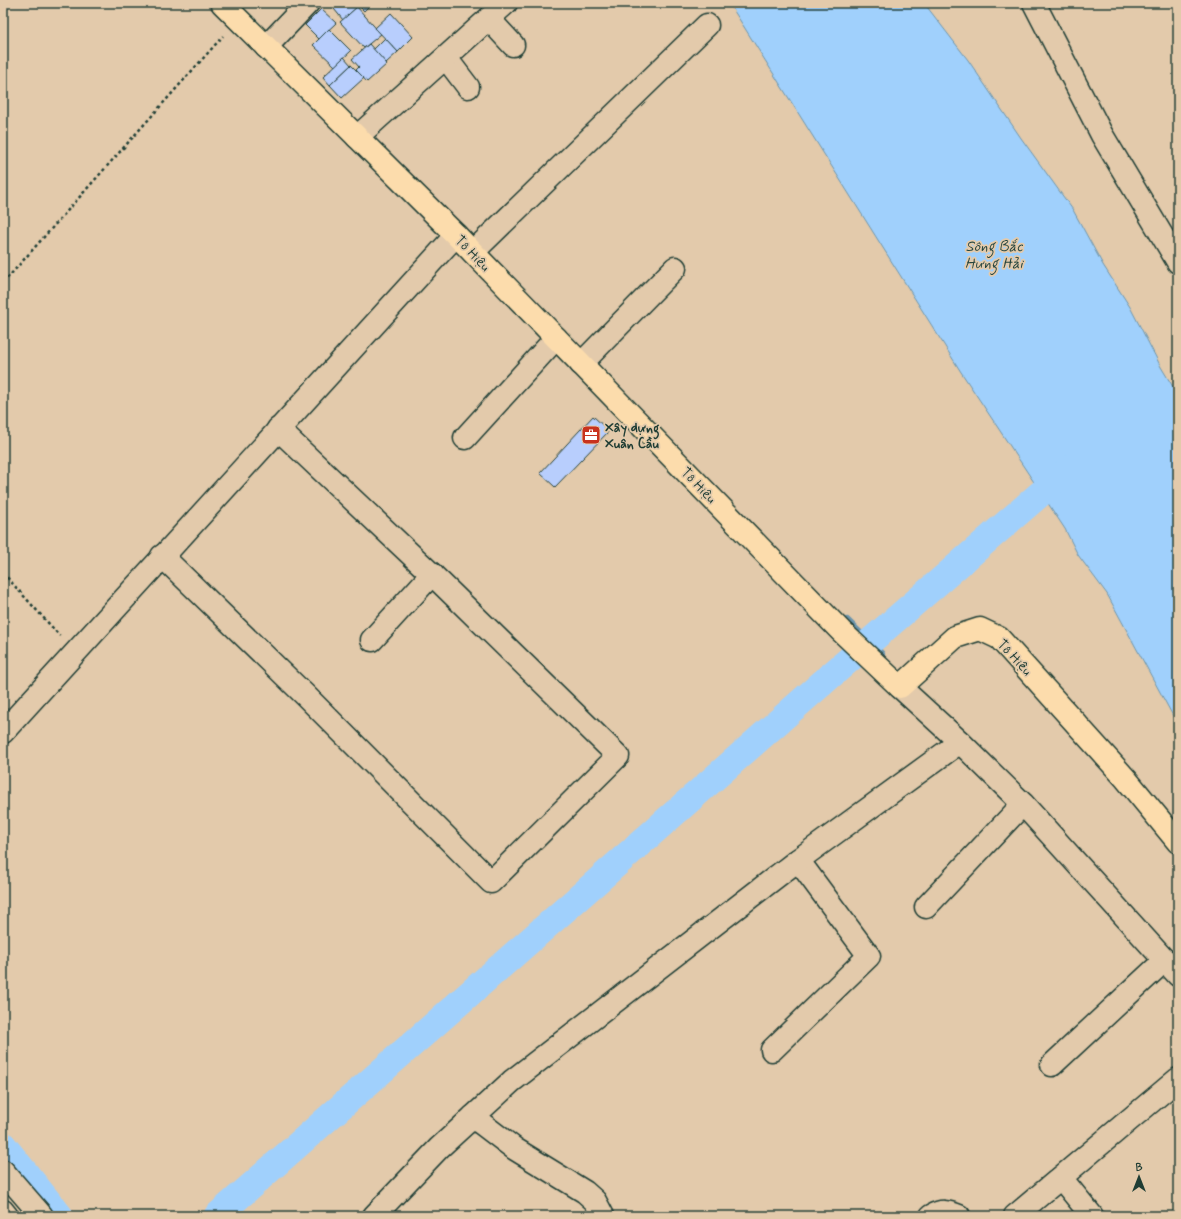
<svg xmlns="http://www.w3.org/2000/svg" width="1181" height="1219" viewBox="0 0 1181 1219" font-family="Mynerve,sans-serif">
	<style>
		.water { fill: #a0d0fc; stroke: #6c95ac }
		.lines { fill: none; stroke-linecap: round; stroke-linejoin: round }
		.stream { stroke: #6c95ac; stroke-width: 8 }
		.canal { stroke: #a0d0fc; stroke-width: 27 }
		.building { fill: #b8cefd; stroke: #1f3d34 }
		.minor-casing { stroke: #1f3d34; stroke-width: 25 }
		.major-casing { stroke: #1f3d34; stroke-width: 25 }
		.path { stroke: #1f3d34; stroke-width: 2.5; stroke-dasharray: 3 3; stroke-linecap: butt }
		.minor { stroke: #e3caab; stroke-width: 22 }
		.major { stroke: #fcdcac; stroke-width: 22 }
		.labels { text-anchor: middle; stroke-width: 3.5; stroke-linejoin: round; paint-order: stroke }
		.street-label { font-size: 14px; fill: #1f3d34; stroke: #e3caab }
		.poi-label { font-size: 14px; font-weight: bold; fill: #1f3d34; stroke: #e3caab; text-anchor: start }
		.water-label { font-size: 15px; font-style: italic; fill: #25443e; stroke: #e3caab }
	</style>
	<rect width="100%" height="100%" fill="#e3caab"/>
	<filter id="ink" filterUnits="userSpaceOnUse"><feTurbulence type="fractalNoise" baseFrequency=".025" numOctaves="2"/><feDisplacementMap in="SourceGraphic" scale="8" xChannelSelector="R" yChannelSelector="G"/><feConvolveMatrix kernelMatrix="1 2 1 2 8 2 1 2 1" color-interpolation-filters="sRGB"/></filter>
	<g filter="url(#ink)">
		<path class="water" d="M 729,3 L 924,3 L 968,60 L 1021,138 L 1073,210 L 1103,265 L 1130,307 L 1161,367 L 1178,395 L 1178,722 L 1173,716 L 1107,594 L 1078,555 L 1065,529 L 961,372 Z"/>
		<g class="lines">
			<path class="stream" d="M 847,621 L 881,654"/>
			<g class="canal">
				<path d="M 3,1145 L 60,1216"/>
				<path d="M 217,1216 L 828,678 L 1070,468"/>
			</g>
		</g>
		<g class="building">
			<path d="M 331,3 L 353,3 L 357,7 L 343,20 L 330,4 Z"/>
			<path d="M 356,3 L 372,3 L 364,11 Z"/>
			<path d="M 357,7 L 381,34 L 364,48 L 340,22 Z"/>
			<path d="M 321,9 L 336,23 L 319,39 L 305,25 Z"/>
			<path d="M 391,13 L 413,37 L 398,52 L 375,28 Z"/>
			<path d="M 329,29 L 351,51 L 335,66 L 313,45 Z"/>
			<path d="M 385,38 L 398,52 L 386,63 L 373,50 Z"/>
			<path d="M 369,44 L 387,64 L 367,82 L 356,70 L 359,67 L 352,59 Z"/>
			<path d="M 344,57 L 351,65 L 330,85 L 323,77 Z"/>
			<path d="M 351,65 L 364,78 L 342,98 L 330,85 Z"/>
			<path d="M 593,416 L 609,431 L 555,487 L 540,473 Z"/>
		</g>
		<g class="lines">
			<g class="minor-casing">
				<g id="minor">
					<path d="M 1034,3 L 1102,135 L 1178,262"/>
					<path d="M 489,19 L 513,45"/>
					<path d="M 266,47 L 308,3"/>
					<path d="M 446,58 L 468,87"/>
					<path d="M 357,137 L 506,3"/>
					<path d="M 473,252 L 707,25"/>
					<path d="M 581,364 L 675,268"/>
					<path d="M 465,438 L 556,338"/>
					<path d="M 162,556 L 306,696 L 491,882 L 618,756 L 440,582 L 278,429"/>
					<path d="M 372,640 L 432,574"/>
					<path d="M 900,687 L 960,742 L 1023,804 L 1178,975"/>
					<path d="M 3,732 L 456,235"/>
					<path d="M 926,907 L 1023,804"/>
					<path d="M 772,1050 L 869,956 L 798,860"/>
					<path d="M 1052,1065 L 1165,960"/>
					<path d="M 473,1117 L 515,1149 L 585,1192 L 595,1201 L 603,1216"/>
					<path d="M 3,1171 L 42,1216"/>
					<path d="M 1061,1178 L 1092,1216"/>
					<path d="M 3,1211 L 7,1216"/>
					<path d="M 374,1216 L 439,1148 L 512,1081 L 798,860 L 960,742"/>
					<path d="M 931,1216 C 941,1210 948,1211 959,1216"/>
					<path d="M 1015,1216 L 1178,1079"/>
				</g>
			</g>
			<g class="major-casing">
				<path id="major" d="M 222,3 L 456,235 L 841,631 L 900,687 L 955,637 L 980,629 L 999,638 L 1126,779 L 1178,842"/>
			</g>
			<g class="path">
				<path d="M 3,283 L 223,36"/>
				<path d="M 3,573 L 60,636"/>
			</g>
			<use href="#minor" class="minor"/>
			<use href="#major" class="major"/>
		</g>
	</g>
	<defs>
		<g id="office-square" transform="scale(1)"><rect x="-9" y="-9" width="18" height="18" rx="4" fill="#c8321e" stroke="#e3caab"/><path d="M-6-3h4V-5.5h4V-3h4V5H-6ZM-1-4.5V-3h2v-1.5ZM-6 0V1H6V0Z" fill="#fff"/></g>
	</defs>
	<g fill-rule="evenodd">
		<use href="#office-square" x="591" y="435"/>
	</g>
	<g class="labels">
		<g class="street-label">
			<text transform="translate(473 253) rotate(46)" y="5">Tô Hiệu</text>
			<text transform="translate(699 485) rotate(46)" y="5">Tô Hiệu</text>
			<text transform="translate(1015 657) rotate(47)" y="5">Tô Hiệu</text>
		</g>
		<g class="poi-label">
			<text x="605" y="432">Xây dựng<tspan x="605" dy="16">Xuân Cầu</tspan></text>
		</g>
		<g class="water-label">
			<text x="994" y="251">Sông Bắc<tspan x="994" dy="17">Hưng Hải</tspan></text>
		</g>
	</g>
	<rect width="1181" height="1219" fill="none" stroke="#e3caab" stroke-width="16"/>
	<rect x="8" y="8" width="1165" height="1203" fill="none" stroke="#1f3d34" stroke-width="1.5" filter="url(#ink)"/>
	<g transform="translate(1139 1177)" stroke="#e3caab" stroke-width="3" paint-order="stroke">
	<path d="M0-3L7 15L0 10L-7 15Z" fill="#1f3d34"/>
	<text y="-6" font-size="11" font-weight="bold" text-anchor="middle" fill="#1f3d34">B</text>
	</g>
</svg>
